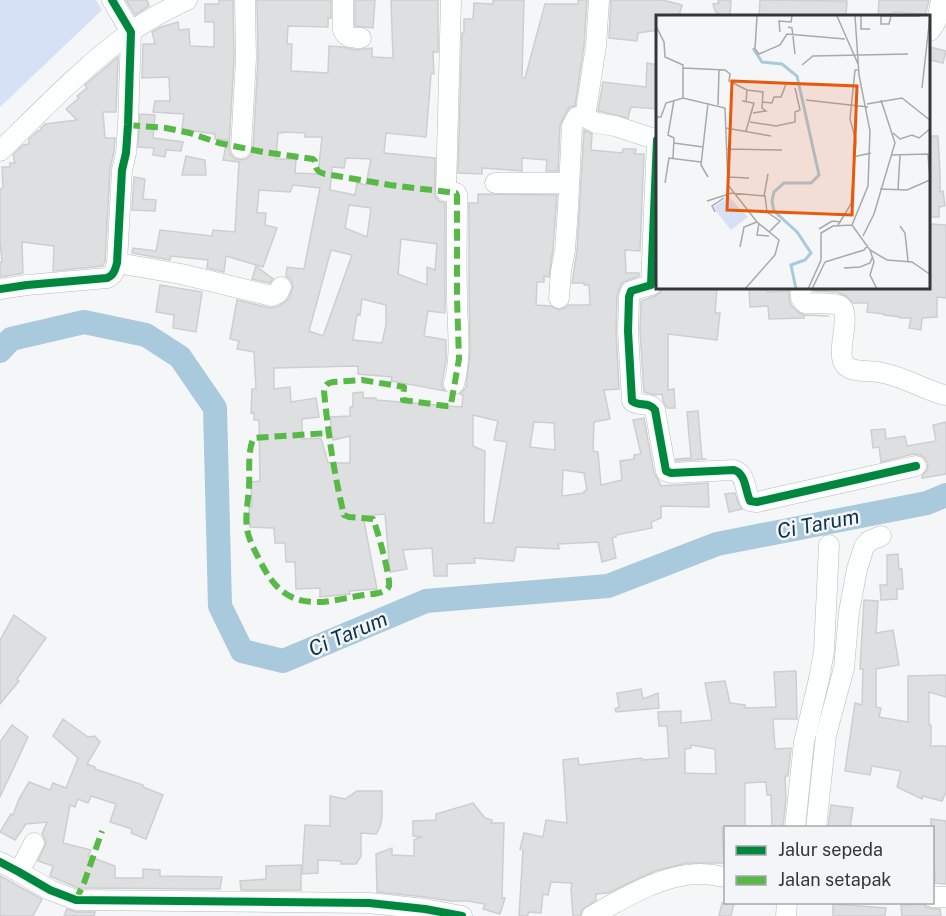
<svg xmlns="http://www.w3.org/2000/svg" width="946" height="916" viewBox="0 0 946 916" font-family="'Public Sans',sans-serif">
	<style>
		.green { fill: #d7e1f5 }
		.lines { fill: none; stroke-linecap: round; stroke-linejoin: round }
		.river { stroke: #a9c9dc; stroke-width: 24 }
		.building { fill: #dddfe0; stroke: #cdced0; stroke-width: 1.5; fill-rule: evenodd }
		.minor-casing { stroke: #b8babb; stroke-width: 21 }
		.minor { stroke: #fdfefe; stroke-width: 20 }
		.quiet { stroke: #58b947; stroke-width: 6; stroke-dasharray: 12 6; stroke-linecap: butt }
		.cycleway-casing { stroke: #f3f5f9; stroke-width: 11 }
		.cycleway { stroke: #00873e; stroke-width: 8 }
		.labels { text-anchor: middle; stroke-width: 5; stroke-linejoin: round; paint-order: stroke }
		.water-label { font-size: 21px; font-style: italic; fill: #0e3448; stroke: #f3f5f9 }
		.inset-river { fill: none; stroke: #a9c9dc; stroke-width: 3 }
		.inset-road { fill: none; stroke: #a8a9ab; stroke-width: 1.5 }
		.view { fill: #e8590c; fill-opacity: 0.15; stroke: #e8590c; stroke-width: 3 }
		.inset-edge { fill: none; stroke: #363638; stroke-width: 3 }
	</style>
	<rect width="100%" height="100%" fill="#f4f6f8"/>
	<path class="green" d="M 0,0 L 96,0 L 102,10 L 0,107 Z"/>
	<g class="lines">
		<path class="river" d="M 0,351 L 11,339 L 84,322 L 146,335 L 180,357 L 215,408 L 220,606 L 242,651 L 283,661 L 426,601 L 608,586 L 717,544 L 927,503 L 946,495"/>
	</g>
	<g class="building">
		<path d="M 126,0 L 147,0 L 149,6 L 135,15 Z"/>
		<path d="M 219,0 L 233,0 L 234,58 L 229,147 L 230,153 L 234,158 L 241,160 L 246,159 L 251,155 L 253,149 L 258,59 L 257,0 L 331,0 L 331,18 L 328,18 L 328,27 L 288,26 L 287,44 L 292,44 L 291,71 L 328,73 L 329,46 L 343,47 L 355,50 L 372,48 L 372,57 L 393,58 L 391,0 L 438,0 L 438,52 L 433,52 L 434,74 L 431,74 L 426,137 L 386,133 L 384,153 L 435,158 L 435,196 L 439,201 L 445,203 L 445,313 L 428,311 L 424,336 L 446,340 L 446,361 L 442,382 L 442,387 L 445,391 L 391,381 L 392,377 L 358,374 L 358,366 L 274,368 L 274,389 L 290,387 L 291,402 L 316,398 L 319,417 L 302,419 L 302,439 L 321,438 L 328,463 L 350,463 L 350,436 L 333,440 L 330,417 L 350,416 L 350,407 L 353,407 L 353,393 L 363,392 L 363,398 L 376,398 L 376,400 L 462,407 L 463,395 L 460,394 L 466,387 L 470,352 L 469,283 L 469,203 L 478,203 L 478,194 L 557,195 L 553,248 L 549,277 L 544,276 L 544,282 L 537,282 L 536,305 L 551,306 L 559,310 L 565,308 L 568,305 L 590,305 L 589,285 L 584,285 L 584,283 L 572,283 L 577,251 L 584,130 L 592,134 L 591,150 L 622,153 L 623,149 L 636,149 L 635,154 L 644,154 L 640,251 L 625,250 L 626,273 L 639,273 L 639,276 L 623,282 L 620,287 L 617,296 L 616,332 L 619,389 L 604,390 L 610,419 L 594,422 L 593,451 L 598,452 L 601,485 L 622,480 L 620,461 L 634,459 L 634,455 L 641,454 L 633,420 L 644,418 L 654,473 L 659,481 L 661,486 L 708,483 L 709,507 L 661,506 L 661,518 L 651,522 L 652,528 L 616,535 L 616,537 L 612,538 L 616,558 L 602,562 L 598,542 L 558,544 L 559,549 L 516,547 L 514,561 L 474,558 L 475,563 L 447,564 L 447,576 L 434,576 L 432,548 L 403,550 L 407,569 L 390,572 L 385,514 L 363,516 L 377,589 L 349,591 L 350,594 L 320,597 L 320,588 L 296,589 L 295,562 L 286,562 L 285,543 L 275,543 L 274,528 L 250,527 L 249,507 L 252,507 L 251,482 L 260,481 L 259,420 L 254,420 L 254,412 L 251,413 L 252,389 L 256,389 L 254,352 L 237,349 L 239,341 L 230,339 L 237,300 L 270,308 L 277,307 L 284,303 L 289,298 L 293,287 L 291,280 L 286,276 L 287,267 L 304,269 L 320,188 L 293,185 L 290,192 L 259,190 L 257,213 L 266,213 L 265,225 L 277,228 L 263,267 L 226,256 L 224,272 L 207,268 L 208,260 L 171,256 L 170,260 L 132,253 L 133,248 L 156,251 L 160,230 L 212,236 L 213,230 L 235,232 L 239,162 L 223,160 L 227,140 L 215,139 L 215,134 L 182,129 L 184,114 L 153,112 L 155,101 L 170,101 L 169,77 L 142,78 L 143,44 L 155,44 L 152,32 L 161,27 L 178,22 L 179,30 L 189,29 L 190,46 L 214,47 L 214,22 L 205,22 L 205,4 L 219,4 ZM 282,132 L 305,133 L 305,137 L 322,137 L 318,174 L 295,173 L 296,159 L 276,159 L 278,133 L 282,133 ZM 346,158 L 371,159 L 366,185 L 357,183 L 355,195 L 330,190 L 332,167 L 344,168 ZM 349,205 L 371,208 L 367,237 L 345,228 ZM 401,239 L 437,244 L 435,270 L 427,267 L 427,285 L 398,274 ZM 331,250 L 352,255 L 323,336 L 309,331 ZM 362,299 L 386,305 L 386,325 L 382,343 L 353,340 L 357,314 L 360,315 ZM 473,415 L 498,421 L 494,440 L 507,442 L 493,523 L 484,523 L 485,451 L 473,446 ZM 534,422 L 554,423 L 555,450 L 530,447 ZM 563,470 L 584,473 L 587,490 L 584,491 L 584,493 L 562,496 Z"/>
		<path d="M 355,0 L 375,0 L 373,28 L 355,26 Z"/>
		<path d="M 493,0 L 524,0 L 522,78 L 525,78 L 545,4 L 578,4 L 578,0 L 587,0 L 584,45 L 575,106 L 570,107 L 567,111 L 560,125 L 558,171 L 546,171 L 547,160 L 522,158 L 522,171 L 482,168 L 482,174 L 458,173 L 462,33 L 464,33 L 464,19 L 473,19 L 474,3 L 493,4 Z"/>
		<path d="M 611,0 L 663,0 L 682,5 L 679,16 L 658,16 L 658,30 L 638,33 L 637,41 L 609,38 Z"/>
		<path d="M 718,0 L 731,0 L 730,16 L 722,16 L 715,11 L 713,4 L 719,3 Z"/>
		<path d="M 760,0 L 847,1 L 846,16 L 759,16 Z"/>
		<path d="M 879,0 L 929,0 L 925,16 L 923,16 L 923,14 L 894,12 L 893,16 L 878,16 Z"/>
		<path d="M 930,47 L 946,51 L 943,63 L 930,60 Z"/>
		<path d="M 118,57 L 116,112 L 103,112 L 105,138 L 115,138 L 114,151 L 110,169 L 105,261 L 103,266 L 53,271 L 54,246 L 22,242 L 23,273 L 0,277 L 0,262 L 2,262 L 0,240 L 0,189 L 3,188 L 2,167 L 10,167 L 10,163 L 15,163 L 13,155 L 23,145 L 29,144 L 29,139 L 38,131 L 41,130 L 41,128 L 45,124 L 77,120 L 66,109 L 79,98 L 77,96 L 87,88 L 85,85 Z"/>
		<path d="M 647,63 L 658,65 L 658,109 L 631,107 L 628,118 L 598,111 L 603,82 L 646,87 Z"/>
		<path d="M 140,114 L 155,115 L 153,138 L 183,142 L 181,151 L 166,150 L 165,157 L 153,155 L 154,148 L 138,147 Z"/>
		<path d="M 930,136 L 938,136 L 940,172 L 940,192 L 943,191 L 945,206 L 939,207 L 939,217 L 930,217 Z"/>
		<path d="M 186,156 L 205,160 L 206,175 L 182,175 Z"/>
		<path d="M 134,177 L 145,179 L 143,199 L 156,200 L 155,211 L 132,210 Z"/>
		<path d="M 930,224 L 946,225 L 946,298 L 937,297 L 937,317 L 922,318 L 921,330 L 909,328 L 911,318 L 900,318 L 900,317 L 884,315 L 884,314 L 867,312 L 868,303 L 853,303 L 846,296 L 837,292 L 813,291 L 836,289 L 836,288 L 930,288 Z"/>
		<path d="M 256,266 L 273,279 L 270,283 L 252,279 Z"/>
		<path d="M 160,285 L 202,292 L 196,332 L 173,328 L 174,315 L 156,312 Z"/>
		<path d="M 662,288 L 717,288 L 715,313 L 720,313 L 717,340 L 668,334 L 668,390 L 674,389 L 675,408 L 667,408 L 663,401 L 662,394 L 655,395 L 644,392 L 640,331 L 641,301 L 655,296 L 660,293 Z"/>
		<path d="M 749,288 L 767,288 L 767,292 L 789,291 L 789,299 L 791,305 L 799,313 L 804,315 L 829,316 L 804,315 L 804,318 L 769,319 L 768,306 L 750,307 Z"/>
		<path d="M 698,411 L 702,459 L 707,459 L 676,461 L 676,459 L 691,458 L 687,412 Z"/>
		<path d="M 946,422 L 946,474 L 922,478 L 922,476 L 927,470 L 928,464 L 925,458 L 920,455 L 913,454 L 881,462 L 879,447 L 873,448 L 871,430 L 885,429 L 886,439 L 905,436 L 907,446 L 936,441 L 933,425 Z"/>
		<path d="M 735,493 L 739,505 L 742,509 L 729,512 L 725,494 Z"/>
		<path d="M 898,554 L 899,569 L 902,569 L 903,589 L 897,589 L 897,599 L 881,600 L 880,585 L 887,585 L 887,555 Z"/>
		<path d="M 864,600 L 878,601 L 876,633 L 893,630 L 899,665 L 876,669 L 876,707 L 881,708 L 879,717 L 908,722 L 908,676 L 946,675 L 946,697 L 929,692 L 929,725 L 931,725 L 931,742 L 930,746 L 946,746 L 946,792 L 942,801 L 923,796 L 922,799 L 897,787 L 901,771 L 872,766 L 870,775 L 845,771 L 855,703 L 862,705 L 863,669 L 860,669 Z"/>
		<path d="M 14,615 L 46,638 L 17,679 L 19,681 L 0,704 L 0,640 Z"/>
		<path d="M 796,671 L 797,719 L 773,719 L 775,749 L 791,748 L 788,776 L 785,776 L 786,798 L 783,827 L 772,827 L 771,795 L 767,795 L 766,782 L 745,783 L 745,828 L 722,828 L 724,863 L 687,863 L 655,871 L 608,893 L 596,894 L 596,900 L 582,910 L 580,916 L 573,916 L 571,889 L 572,883 L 551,882 L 548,895 L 543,894 L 541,913 L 529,912 L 527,916 L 519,916 L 523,850 L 520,849 L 524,833 L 543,837 L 546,820 L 567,823 L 563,760 L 578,758 L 579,765 L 642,758 L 642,760 L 669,758 L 667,726 L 659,726 L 658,712 L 681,711 L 681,723 L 712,720 L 705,683 L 725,681 L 730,703 L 745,705 L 745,708 L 776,707 L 774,672 ZM 691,745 L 715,749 L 716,774 L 685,773 L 685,749 L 691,748 Z"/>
		<path d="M 641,689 L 643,699 L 658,693 L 659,708 L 616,712 L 615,709 L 619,707 L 617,693 Z"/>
		<path d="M 63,719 L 88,737 L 95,736 L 100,742 L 87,764 L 95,767 L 95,769 L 143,785 L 143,787 L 163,795 L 146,839 L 131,833 L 132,829 L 110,822 L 116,804 L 91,796 L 88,803 L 78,799 L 75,807 L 70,805 L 63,843 L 91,850 L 88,856 L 115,866 L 115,878 L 143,878 L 143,869 L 160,870 L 160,876 L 222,877 L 220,889 L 78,888 L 50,876 L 53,866 L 38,861 L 46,843 L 44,837 L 42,834 L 47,822 L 26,824 L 15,840 L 0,832 L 11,814 L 13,815 L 19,799 L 29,782 L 50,790 L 53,783 L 66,788 L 78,758 L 53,736 Z"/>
		<path d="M 12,725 L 28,737 L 0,797 L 0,742 Z"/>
		<path d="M 357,791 L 382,791 L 382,817 L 380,827 L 376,834 L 361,833 L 361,856 L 356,864 L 341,864 L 341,861 L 318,860 L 318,873 L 302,874 L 305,825 L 330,826 L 330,796 L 345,799 Z"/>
		<path d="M 473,803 L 485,818 L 492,820 L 491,823 L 504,823 L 502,898 L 505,898 L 500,914 L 483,909 L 485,904 L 468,901 L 450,901 L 426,897 L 377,892 L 376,854 L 392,848 L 392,855 L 414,856 L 414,840 L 421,837 L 413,836 L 413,821 L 436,820 L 436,814 Z"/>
		<path d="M 831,805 L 853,808 L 850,828 L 828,828 Z"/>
		<path d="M 931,819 L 946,821 L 946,884 L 935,883 L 933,828 L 931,828 Z"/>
		<path d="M 301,865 L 301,890 L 241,890 L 240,881 L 266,879 L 266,866 Z"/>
		<path d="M 0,876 L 42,899 L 33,916 L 0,916 Z"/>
		<path d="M 722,903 L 734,903 L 731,916 L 719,916 Z"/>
		<path d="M 833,904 L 886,908 L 885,916 L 833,916 Z"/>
		<path d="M 923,904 L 927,908 L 940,909 L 941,916 L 902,916 L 901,905 Z"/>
		<path d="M 67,909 L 76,912 L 95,912 L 94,916 L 64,916 Z"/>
	</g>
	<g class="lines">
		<g class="minor-casing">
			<g id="minor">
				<path d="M 343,0 L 343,30 C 346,38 353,38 361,38"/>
				<path d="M 451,0 L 446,191 L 456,193 L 457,195 C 457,229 456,263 457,296 C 457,326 462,355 454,384"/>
				<path d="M 930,31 C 938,21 939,13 941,0"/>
				<path d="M 585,117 L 596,123 L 615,126 L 658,140"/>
				<path d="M 657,140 L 651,285 L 631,291 L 629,297 L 628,331 L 632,401 C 639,407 649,401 655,410 L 666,471 L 671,473 L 734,470 C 746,474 745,490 750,501 L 757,502 L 916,466"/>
				<path d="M 241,148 L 246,58 L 245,0"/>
				<path d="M 0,151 C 41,111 85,65 131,32 C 148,19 168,9 187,0"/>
				<path d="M 495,183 L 569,183"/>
				<path d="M 117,263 L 181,274 L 272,296 L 278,293 L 281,287"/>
				<path d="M 801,288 L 801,298 L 805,303 C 815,304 828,302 838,305 C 855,311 833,354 846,366 C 854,373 873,370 883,373 C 904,377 923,389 944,395"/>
				<path d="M 0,289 L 27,285 L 107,278 C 114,275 115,270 117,263 L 122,170 L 126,153 L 128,125 L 131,32 L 112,0"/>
				<path d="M 559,298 L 561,271 L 565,250 L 568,208 L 572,126 L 577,117 L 585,117 L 596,46 L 599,0"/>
				<path d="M 795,828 L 804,742 L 819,679 L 824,651 L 829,545"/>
				<path d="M 816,828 L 826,735 L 844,668 L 849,612 L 857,569 L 864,547 L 869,541 L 881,536"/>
				<path d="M 0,862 L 19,872 L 50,890 L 76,900 L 369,903 L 425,909 L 462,916"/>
				<path d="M 19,872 L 34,843"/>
				<path d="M 932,897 L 946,897"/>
				<path d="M 592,916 C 623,898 665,873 702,874 C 710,874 718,876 726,877"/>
				<path d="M 786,916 L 787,902"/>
			</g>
		</g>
		<use href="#minor" class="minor"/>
		<g class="quiet">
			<path d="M 128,125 L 166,128 L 190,133 L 219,143 L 263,152 L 313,159 L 315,161 C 316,170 317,172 325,174 L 390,185 L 456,193 L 457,195 L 457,298 L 459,359 L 451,404 L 450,406 L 446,406 L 403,400 L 404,387 L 362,380 L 333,382 C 327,383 325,385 324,391 C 328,433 334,474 344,515 L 349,517 L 373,519 C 377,528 391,579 389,586 C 386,594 371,594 364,595 C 350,597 327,603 314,602 C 284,601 271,583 259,559 C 254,549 249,540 247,529 C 245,516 248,502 249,488 C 250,474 247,449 254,438 L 328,433"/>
			<path d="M 76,900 L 84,883 L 102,831"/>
		</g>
		<g class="cycleway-casing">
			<g id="cycleway">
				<path d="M 657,140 L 651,285 L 631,291 L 629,297 L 628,331 L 632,401 C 639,407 649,401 655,410 L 666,471 L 671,473 L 734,470 C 746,474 745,490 750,501 L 757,502 L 916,466"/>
				<path d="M 0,289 L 27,285 L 107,278 C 114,275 115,270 117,263 L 122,170 L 126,153 L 128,125 L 131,32 L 112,0"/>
				<path d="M 0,862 L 19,872 L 50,890 L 76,900 L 369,903 L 425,909 L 462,916"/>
			</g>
		</g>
		<use href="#cycleway" class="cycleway"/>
	</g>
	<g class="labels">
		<g class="water-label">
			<text transform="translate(818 524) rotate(-11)" y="7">Ci Tarum</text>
			<text transform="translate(348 634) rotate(-23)" y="7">Ci Tarum</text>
		</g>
	</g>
	<g transform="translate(656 15)">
		<rect width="274" height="274" fill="#f4f6f8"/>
		<path d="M 73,182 L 92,202 L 75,215 L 57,192 Z" fill="#d7e1f5"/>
		<path class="inset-river" d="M 97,33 L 106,47 L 126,49 L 141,61 L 163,160 L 155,168 L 128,168 L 118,177 L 116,186 L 118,196 L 141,217 L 155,238 L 149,245 L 135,250 L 140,274"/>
		<path class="inset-road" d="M 101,1 L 99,34 L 103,39 L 124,30 L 131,19 L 189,24M 181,1 L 202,49M 205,1 L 205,14 L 214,14M 224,1 L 264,1M 225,1 L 225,9 L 233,9 L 235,1M 0,11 L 8,27 L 9,42 L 27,50 L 27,83M 132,12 L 136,13 L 139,39M 124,17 L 123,6 L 135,7 L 136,1M 146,50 L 157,41 L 252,39M 27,53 L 69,55 L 74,59 L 73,66 L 91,75M 266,73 L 274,1M 150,85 L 212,92M 86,86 L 98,88 L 90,116M 90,87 L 91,75 L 107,77 L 106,93 L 110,96 L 97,98M 106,87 L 116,88 L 118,82 L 125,82 L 130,69M 52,88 L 45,150 L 52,162M 211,89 L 246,83 L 275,106M 62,90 L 63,55M 0,102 L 5,102 L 10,88 L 27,83 L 69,93 L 72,170 L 101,207 L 123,225 L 119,240 L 89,274M 94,107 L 120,111 L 139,107 L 139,97 L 144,95 L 139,73M 70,113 L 115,121M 237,118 L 244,124 L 256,120 L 263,123 L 275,113M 18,128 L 47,132M 71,134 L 126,135M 197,142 L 215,138M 17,143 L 18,123 L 12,120 L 18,85M 71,162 L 93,163M 9,168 L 13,143 L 45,147M 224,174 L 251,175 L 274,165 L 272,139 L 235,140M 242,175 L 244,140M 108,181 L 112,159M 51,186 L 76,178 L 109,181 L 111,197 L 124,206 L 113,217M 59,197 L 56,191 L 68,183M 103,208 L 101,220 L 113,221M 182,210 L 195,189 L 200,126 L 194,104 L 199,55 L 202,55M 196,210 L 214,235 L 218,247 L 214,260 L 221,274M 244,211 L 249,218 L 252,246M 163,214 L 176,206 L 185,207M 207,221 L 218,199 L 239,128 L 225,85M 84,232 L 88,212 L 101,207M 214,235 L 231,245 L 256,247 L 275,260M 169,247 L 208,235 L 212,230M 188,253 L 204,252 L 214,248 L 216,243M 152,274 L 165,245 L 165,218 L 177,211 L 196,210 L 212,171 L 214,116 L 203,60 L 199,1M 156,274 L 169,247"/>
		<path class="view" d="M 76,66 L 201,71 L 196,200 L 71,195 Z"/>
		<rect width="274" height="274" class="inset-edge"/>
	</g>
	<rect x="724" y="826" width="210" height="78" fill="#f3f5f9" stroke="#a7a9ac" stroke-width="1.5"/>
	<rect x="736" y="846" width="30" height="9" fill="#00873e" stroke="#a7a9ac" stroke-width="1.5"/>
	<text x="778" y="856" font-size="18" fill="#363638">Jalur sepeda</text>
	<rect x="736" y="876" width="30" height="9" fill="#58b947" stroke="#a7a9ac" stroke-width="1.5"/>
	<text x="778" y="886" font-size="18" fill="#363638">Jalan setapak</text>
</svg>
